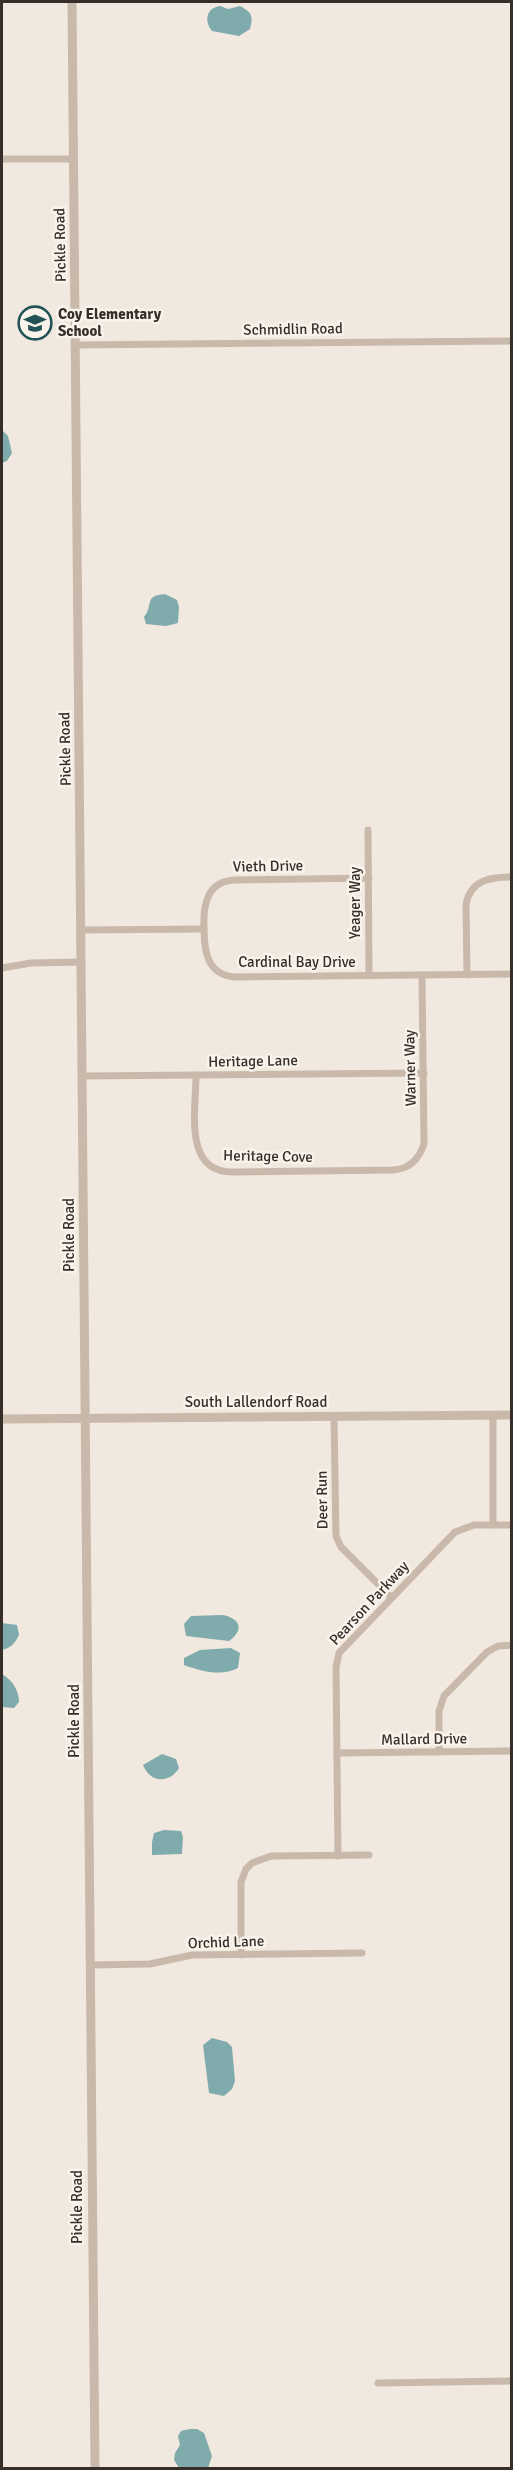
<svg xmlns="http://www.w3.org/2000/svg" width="513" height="2470" viewBox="0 0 513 2470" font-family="Signika,sans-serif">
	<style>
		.water { fill: #7fabad }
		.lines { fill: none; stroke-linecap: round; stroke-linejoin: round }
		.minor { stroke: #c9b9ab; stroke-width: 7 }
		.tertiary { stroke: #c9b9ab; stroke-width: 9 }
		.labels { text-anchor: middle; stroke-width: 5; stroke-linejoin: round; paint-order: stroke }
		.street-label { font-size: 15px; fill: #372e2a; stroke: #f9f3eb }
		.poi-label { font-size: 15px; font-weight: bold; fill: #372e2a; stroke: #f9f3eb; text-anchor: start }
	</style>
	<rect width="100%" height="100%" fill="#f1e9df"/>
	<g class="water">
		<path d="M 220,6 L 228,9 L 240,6 C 251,12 254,15 250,29 L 239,36 L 212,31 C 204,21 206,8 220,6 Z"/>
		<path d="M 2,430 L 8,436 L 12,453 L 7,461 L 2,463 Z"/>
		<path d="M 165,594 L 177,600 L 179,607 L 178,623 L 166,626 L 146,624 L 144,617 C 154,605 143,596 165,594 Z"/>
		<path d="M 223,1615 C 241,1619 244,1630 229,1641 L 186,1636 L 184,1624 L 191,1616 Z"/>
		<path d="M 2,1623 L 17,1625 L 19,1635 C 15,1643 11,1648 2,1650 Z"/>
		<path d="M 231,1648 L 240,1653 L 238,1668 C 222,1677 200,1671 184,1665 L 184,1658 L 200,1650 Z"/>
		<path d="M 2,1674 C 12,1680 19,1690 19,1702 L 14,1708 L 2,1707 Z"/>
		<path d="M 162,1754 L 176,1759 L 179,1768 C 169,1784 150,1783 143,1765 Z"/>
		<path d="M 164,1830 L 181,1831 L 183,1837 L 182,1854 L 152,1855 L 152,1842 L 154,1833 Z"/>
		<path d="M 212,2038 L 227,2042 L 232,2047 L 235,2081 L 232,2089 L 224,2096 L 209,2093 L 203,2045 Z"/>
		<path d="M 190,2429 L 197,2429 L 204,2433 L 212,2456 L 208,2468 L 179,2468 L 174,2460 L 175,2453 L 180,2445 L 178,2436 L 181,2431 Z"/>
	</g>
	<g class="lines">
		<g class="minor">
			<path d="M 2,159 L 74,159"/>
			<path d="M 76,345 L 512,341"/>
			<path d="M 368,830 L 369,975"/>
			<path d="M 369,878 L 235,880 C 207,881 203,905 204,928 C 204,951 207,975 235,977 L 512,974"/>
			<path d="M 82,930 L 204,929"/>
			<path d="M 2,968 L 31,963 L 82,962"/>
			<path d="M 467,975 L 466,905 C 470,880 490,877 512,877"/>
			<path d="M 196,1075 C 196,1109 183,1172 232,1172 L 393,1170 C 410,1169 419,1159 424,1144 L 422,975"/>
			<path d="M 82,1076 L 424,1073"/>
			<path d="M 493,1415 L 493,1525"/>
			<path d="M 334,1417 L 336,1536 L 341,1547 L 391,1597"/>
			<path d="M 439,1752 L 439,1711 L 444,1696 L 487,1652 L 498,1646 L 512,1645"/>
			<path d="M 337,1753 L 512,1751"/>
			<path d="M 338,1856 L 336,1667 L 339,1653 L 455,1532 L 474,1525 L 512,1525"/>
			<path d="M 241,1955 L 241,1882 L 246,1869 L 252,1863 L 271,1856 L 369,1855"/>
			<path d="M 91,1965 L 150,1964 L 192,1955 L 362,1953"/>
			<path d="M 378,2383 L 512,2381"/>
		</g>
		<g class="tertiary">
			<path d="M 72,2 L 95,2468"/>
			<path d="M 2,1419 L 512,1415"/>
		</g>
	</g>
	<defs>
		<g id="school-ring" transform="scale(1.725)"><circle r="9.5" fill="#f9f3eb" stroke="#225357" stroke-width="1.5"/><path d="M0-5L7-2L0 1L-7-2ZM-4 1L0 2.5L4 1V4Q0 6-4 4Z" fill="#225357"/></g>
	</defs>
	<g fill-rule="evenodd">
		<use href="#school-ring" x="35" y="323"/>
	</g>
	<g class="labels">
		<g class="street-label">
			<text transform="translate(60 245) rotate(-91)" y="5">Pickle Road</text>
			<text transform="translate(293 329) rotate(-1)" y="5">Schmidlin Road</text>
			<text transform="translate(65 749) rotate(-91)" y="5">Pickle Road</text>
			<text transform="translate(268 866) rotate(-1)" y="5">Vieth Drive</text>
			<text transform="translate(355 903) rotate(-90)" y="5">Yeager Way</text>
			<text x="297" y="967">Cardinal Bay Drive</text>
			<text transform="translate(253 1061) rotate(-1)" y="5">Heritage Lane</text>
			<text transform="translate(410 1068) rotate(-91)" y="5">Warner Way</text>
			<text transform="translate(268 1156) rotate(1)" y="5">Heritage Cove</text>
			<text transform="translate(69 1235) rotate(-90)" y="5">Pickle Road</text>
			<text x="256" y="1407">South Lallendorf Road</text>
			<text transform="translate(322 1500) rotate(-91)" y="5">Deer Run</text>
			<text transform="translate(369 1603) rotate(-47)" y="5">Pearson Parkway</text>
			<text transform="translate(74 1721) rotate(-90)" y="5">Pickle Road</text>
			<text transform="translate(424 1739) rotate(-1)" y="5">Mallard Drive</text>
			<text transform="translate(226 1942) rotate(-2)" y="5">Orchid Lane</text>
			<text transform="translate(77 2207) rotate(-90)" y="5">Pickle Road</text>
		</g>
		<g class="poi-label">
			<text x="58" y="319">Coy Elementary<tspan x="58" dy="17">School</tspan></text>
		</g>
	</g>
	<rect width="513" height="2470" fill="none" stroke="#372e2a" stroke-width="6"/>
</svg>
